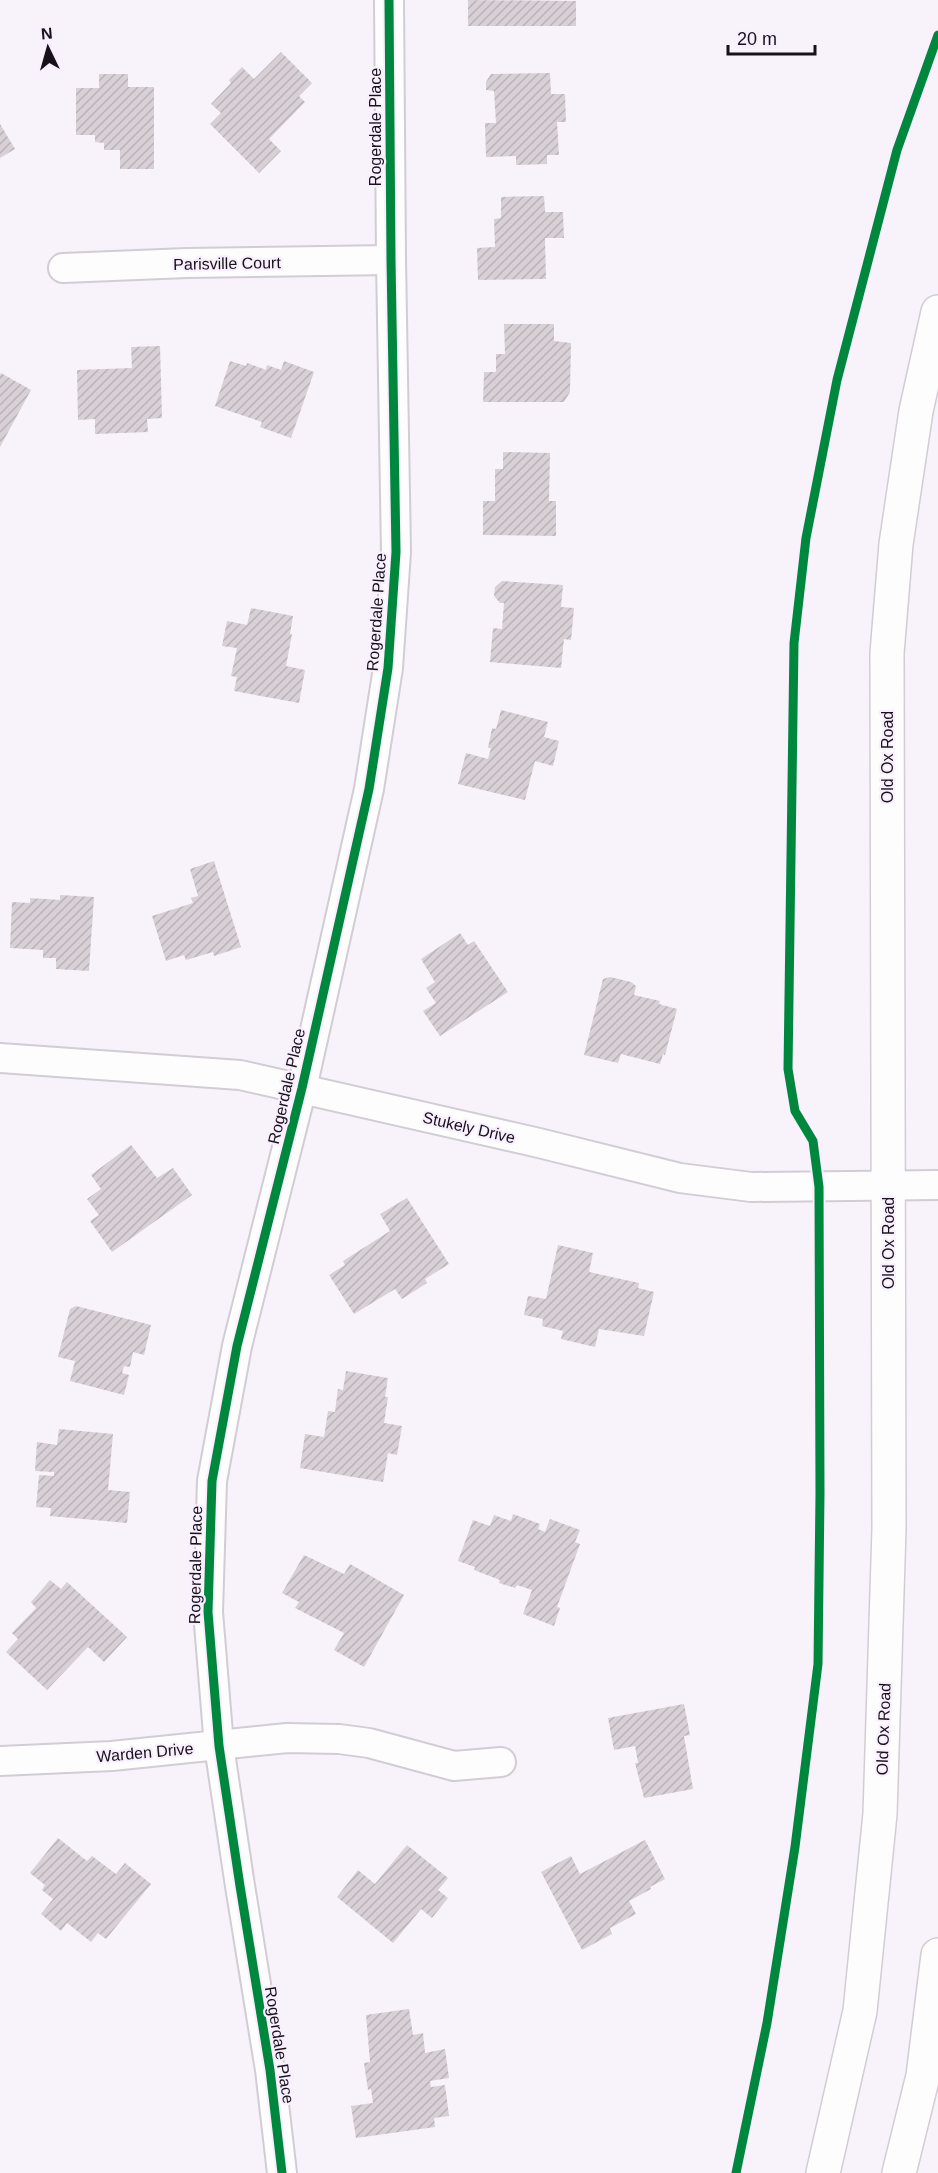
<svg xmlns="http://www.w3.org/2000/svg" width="938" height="2173" viewBox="0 0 938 2173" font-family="Helvetica,sans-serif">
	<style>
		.building { fill: url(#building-hatch) }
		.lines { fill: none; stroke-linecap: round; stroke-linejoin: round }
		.minor-casing { stroke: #d2ccd4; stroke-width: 32 }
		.major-casing { stroke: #d2ccd4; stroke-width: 36 }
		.path { stroke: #d7d5d8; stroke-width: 4; stroke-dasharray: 4.5 4.5; stroke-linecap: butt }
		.minor { stroke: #fefdfe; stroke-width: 28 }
		.major { stroke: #fefdfe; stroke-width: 33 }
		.cycleway-casing { stroke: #f9effe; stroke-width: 13 }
		.cycleway { stroke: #00873e; stroke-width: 9 }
		.labels { text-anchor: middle; stroke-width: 4.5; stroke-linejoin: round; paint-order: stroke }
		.street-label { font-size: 16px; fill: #17121a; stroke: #f9effe }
	</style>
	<defs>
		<pattern id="building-hatch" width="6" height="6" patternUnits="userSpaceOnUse" patternTransform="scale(1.5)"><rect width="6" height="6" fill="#d8d0d6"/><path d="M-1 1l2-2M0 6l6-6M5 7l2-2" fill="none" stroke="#b9b2b7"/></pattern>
	</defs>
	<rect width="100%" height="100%" fill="#f8f2fa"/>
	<g class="building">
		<path d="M 468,0 L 576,1 L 576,26 L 468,26 Z"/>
		<path d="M 281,52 L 312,83 L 299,96 L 305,102 L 269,139 L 281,151 L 259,173 L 210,124 L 221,113 L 211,104 L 231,83 L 229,80 L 242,67 L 254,79 Z"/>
		<path d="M 550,73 L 551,94 L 565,94 L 566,122 L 557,122 L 559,155 L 547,155 L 547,164 L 516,165 L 516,156 L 486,157 L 485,123 L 496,123 L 494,91 L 486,90 L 486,82 L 491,74 Z"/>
		<path d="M 99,74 L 128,74 L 128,87 L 154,87 L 154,169 L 120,169 L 120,150 L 104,150 L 104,143 L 95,142 L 95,135 L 76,135 L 76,88 L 99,88 Z"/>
		<path d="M 0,124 L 15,149 L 0,158 Z"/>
		<path d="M 544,196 L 545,212 L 563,212 L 564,238 L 545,238 L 546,279 L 478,280 L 477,248 L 495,247 L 494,219 L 501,218 L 501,197 Z"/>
		<path d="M 504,324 L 554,324 L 554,341 L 571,343 L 570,392 L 564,402 L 483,402 L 484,372 L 496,372 L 496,354 L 505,354 Z"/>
		<path d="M 160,346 L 162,418 L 147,419 L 148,432 L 95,434 L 95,419 L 78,420 L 77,370 L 132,368 L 131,347 Z"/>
		<path d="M 230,361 L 246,366 L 247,363 L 266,370 L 267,365 L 281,370 L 284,361 L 314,372 L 291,438 L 260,427 L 262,422 L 215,406 Z"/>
		<path d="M 1,373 L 31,390 L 0,447 L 0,375 Z"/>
		<path d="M 503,452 L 550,453 L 549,501 L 556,501 L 556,536 L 483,535 L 483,501 L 495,501 L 495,469 L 503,469 Z"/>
		<path d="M 502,581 L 563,585 L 561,607 L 574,608 L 571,640 L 564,639 L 561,668 L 490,662 L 493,628 L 502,629 L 504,603 L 500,603 L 494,596 L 495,587 Z"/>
		<path d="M 251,608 L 293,616 L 290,634 L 292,634 L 286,666 L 305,670 L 299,703 L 234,691 L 237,677 L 231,676 L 237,648 L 222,646 L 227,621 L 247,625 Z"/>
		<path d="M 501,710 L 548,722 L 544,737 L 559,741 L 553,766 L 535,761 L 525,800 L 458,784 L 466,753 L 488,759 L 491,748 L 488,748 L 492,728 L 496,729 Z"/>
		<path d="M 214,861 L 241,947 L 214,956 L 213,952 L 186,960 L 184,955 L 166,961 L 152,916 L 193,903 L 191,898 L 198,896 L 190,869 Z"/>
		<path d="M 60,895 L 94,897 L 89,971 L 56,969 L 56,958 L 43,958 L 43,950 L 10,948 L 12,902 L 30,903 L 30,898 L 60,900 Z"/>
		<path d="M 460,933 L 468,945 L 474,941 L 508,992 L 440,1036 L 423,1011 L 436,1003 L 426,988 L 435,982 L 421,959 Z"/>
		<path d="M 610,977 L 631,982 L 636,986 L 634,995 L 660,1001 L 659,1004 L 677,1009 L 665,1055 L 663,1054 L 660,1064 L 621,1054 L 618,1063 L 584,1055 L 603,979 Z"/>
		<path d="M 131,1145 L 157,1178 L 173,1168 L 192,1195 L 112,1252 L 90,1221 L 99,1215 L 87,1199 L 101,1189 L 91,1175 Z"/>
		<path d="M 407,1198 L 449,1264 L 425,1279 L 427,1283 L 402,1299 L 395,1289 L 354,1314 L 329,1275 L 345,1265 L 343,1261 L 390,1231 L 380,1214 Z"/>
		<path d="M 558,1245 L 593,1253 L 589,1272 L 639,1283 L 638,1288 L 654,1292 L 644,1336 L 599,1329 L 595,1347 L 561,1339 L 563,1331 L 542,1326 L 543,1319 L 524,1315 L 528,1296 L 546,1299 Z"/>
		<path d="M 76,1306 L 151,1325 L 144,1355 L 133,1352 L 130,1367 L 124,1366 L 122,1373 L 129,1375 L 124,1395 L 70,1381 L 75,1361 L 58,1357 L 70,1309 Z"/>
		<path d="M 346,1371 L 388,1378 L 385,1397 L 388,1397 L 384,1423 L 402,1426 L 397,1455 L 388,1453 L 383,1482 L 300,1468 L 305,1434 L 324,1437 L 328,1411 L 335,1412 L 338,1389 L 343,1390 Z"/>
		<path d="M 59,1429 L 113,1434 L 108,1490 L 130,1492 L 127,1523 L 50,1516 L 51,1508 L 36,1507 L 39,1475 L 54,1476 L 54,1472 L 35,1471 L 37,1442 L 57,1445 Z"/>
		<path d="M 513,1514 L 540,1524 L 538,1529 L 545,1532 L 550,1519 L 580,1530 L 575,1542 L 580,1544 L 557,1607 L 560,1608 L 554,1626 L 523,1614 L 532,1590 L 517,1585 L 515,1588 L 499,1583 L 500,1580 L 474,1570 L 475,1567 L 458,1561 L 473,1520 L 490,1526 L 494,1515 L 511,1521 Z"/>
		<path d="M 304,1555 L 344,1574 L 350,1564 L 404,1595 L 364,1667 L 334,1650 L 344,1633 L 295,1608 L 299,1602 L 282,1593 Z"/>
		<path d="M 50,1580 L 61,1589 L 67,1582 L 127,1637 L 104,1662 L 88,1647 L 47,1690 L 6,1652 L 18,1639 L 12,1633 L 36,1608 L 31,1602 Z"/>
		<path d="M 684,1704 L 690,1735 L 684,1736 L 693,1789 L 644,1798 L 635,1763 L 638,1763 L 635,1746 L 614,1750 L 608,1718 Z"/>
		<path d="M 58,1838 L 87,1861 L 92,1856 L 116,1874 L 125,1863 L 151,1884 L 106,1939 L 98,1933 L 91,1942 L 67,1923 L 61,1931 L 41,1914 L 53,1899 L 42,1890 L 45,1885 L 30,1873 Z"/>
		<path d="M 645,1840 L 665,1879 L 650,1887 L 651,1889 L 629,1901 L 636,1914 L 610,1928 L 612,1934 L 582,1950 L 541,1872 L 571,1856 L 580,1874 Z"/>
		<path d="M 407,1845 L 448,1878 L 438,1890 L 448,1898 L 432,1918 L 421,1909 L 393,1943 L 337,1897 L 358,1870 L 375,1884 Z"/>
		<path d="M 409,2009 L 413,2035 L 423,2033 L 425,2053 L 445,2049 L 449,2078 L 430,2081 L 431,2087 L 445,2085 L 449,2116 L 434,2118 L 435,2127 L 356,2138 L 351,2106 L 373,2103 L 371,2089 L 368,2090 L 364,2063 L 370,2062 L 366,2015 Z"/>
	</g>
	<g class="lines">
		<g class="minor-casing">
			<g id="minor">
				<path d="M 63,268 L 187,263 L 391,260"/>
				<path d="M 0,1058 L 240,1075 L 539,1143 L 680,1178 L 751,1187 L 938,1185"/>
				<path d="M 0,1761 L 112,1756 L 287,1738 L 339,1739 L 369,1743 L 454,1766 L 501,1762"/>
				<path d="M 282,2173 L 270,2070 L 240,1886 L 219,1746 L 208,1612 L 212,1481 L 237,1346 L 302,1088 L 369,789 L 388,668 L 396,552 L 391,260 L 389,0"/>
			</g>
		</g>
		<g class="major-casing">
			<g id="major">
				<path d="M 823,2173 L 860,2011 L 880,1814 L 889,1529 L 887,653 L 896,544 L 916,411 L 938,312"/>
				<path d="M 899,2173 L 923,2076 L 938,1955"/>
			</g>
		</g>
		<g class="path">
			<path d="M 816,1159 L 813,1141 L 795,1111 L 788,1069 L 794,643 L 806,538 L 837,380 L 897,150 L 938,35"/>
			<path d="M 736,2173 L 767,2023 L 795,1847 L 818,1664 L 820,1493 L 819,1215"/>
		</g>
		<use href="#minor" class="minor"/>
		<use href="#major" class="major"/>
		<g class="cycleway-casing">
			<g id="cycleway">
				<path d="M 282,2173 L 270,2070 L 240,1886 L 219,1746 L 208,1612 L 212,1481 L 237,1346 L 302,1088 L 369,789 L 388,668 L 396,552 L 391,260 L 389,0"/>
				<path d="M 736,2173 L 767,2023 L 795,1847 L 818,1664 L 820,1493 L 819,1187 L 813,1141 L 795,1111 L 788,1069 L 794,643 L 806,538 L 837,380 L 897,150 L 938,35"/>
			</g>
		</g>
		<use href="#cycleway" class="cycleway"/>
	</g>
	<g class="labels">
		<g class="street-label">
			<text transform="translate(375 127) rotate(-90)" y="6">Rogerdale Place</text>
			<text transform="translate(227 263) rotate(-1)" y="6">Parisville Court</text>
			<text transform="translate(376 612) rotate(-86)" y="6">Rogerdale Place</text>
			<text transform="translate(887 757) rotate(-90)" y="6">Old Ox Road</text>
			<text transform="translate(286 1086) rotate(-77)" y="6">Rogerdale Place</text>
			<text transform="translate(469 1127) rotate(13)" y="6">Stukely Drive</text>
			<text transform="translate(888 1243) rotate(-90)" y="6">Old Ox Road</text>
			<text transform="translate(195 1565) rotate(-89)" y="6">Rogerdale Place</text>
			<text transform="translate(883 1729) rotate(-88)" y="6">Old Ox Road</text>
			<text transform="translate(145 1752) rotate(-5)" y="6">Warden Drive</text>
			<text transform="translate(280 2045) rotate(81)" y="6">Rogerdale Place</text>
		</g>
	</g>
	<g transform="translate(48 48) rotate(355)" stroke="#f9effe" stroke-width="4.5" paint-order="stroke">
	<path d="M0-4.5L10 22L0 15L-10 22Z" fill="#17121a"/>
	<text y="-9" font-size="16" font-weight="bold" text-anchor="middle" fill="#17121a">N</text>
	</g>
	<path d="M728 45v9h87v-9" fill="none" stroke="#17121a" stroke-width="3"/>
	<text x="737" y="45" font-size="18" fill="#17121a" stroke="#f9effe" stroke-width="4.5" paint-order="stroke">20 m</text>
</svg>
